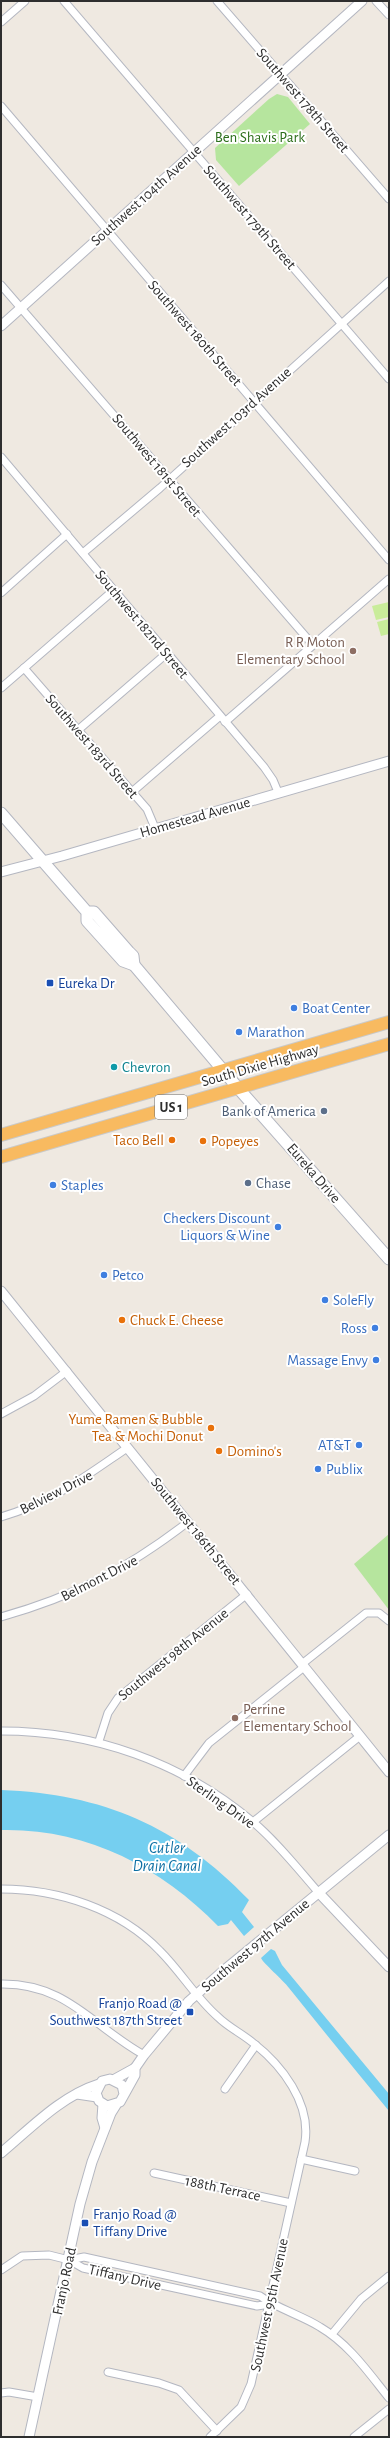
<svg xmlns="http://www.w3.org/2000/svg" width="390" height="2438" viewBox="0 0 390 2438" font-family="'Alegreya Sans',sans-serif">
	<style>
		.green { fill: #b6e59e }
		.pitch { fill: #c9ec9a }
		.water { fill: #75cff0 }
		.lines { fill: none; stroke-linecap: round; stroke-linejoin: round }
		.minor-casing { stroke: #b4b7c1; stroke-width: 9 }
		.tertiary-casing { stroke: #b4b7c1; stroke-width: 11 }
		.secondary-casing { stroke: #b4b7c1; stroke-width: 13 }
		.trunk-casing { stroke: #c9c9c9; stroke-width: 14 }
		.minor { stroke: #fff; stroke-width: 7 }
		.tertiary { stroke: #fff; stroke-width: 9 }
		.secondary { stroke: #fff; stroke-width: 11 }
		.trunk { stroke: #f8ba60; stroke-width: 12 }
		.education-dot { fill: #8d6e63; stroke: #fff; stroke-width: 1.5 }
		.transit-dot { fill: #1a4fb4; stroke: #fff; stroke-width: 1.5 }
		.shop-dot { fill: #3f7fe0; stroke: #fff; stroke-width: 1.5 }
		.culture-dot { fill: #0f9aa8; stroke: #fff; stroke-width: 1.5 }
		.service-dot { fill: #5c6f8a; stroke: #fff; stroke-width: 1.5 }
		.food-dot { fill: #e8710a; stroke: #fff; stroke-width: 1.5 }
		.labels { text-anchor: middle; stroke-width: 4; stroke-linejoin: round; paint-order: stroke }
		.shield { fill: #fff; stroke: #6d6d6d; stroke-width: 1 }
		.shield-label { font-size: 14px; font-weight: bold; fill: #2e2e2e }
		.street-label { font-size: 15px; fill: #2e2e2e; stroke: #fff }
		.park-label { font-size: 15px; fill: #2c6e1b; stroke: #fff }
		.education-label { font-size: 15px; fill: #785e54; stroke: #fff; text-anchor: end }
		.transit-label { font-size: 15px; fill: #164399; stroke: #fff; text-anchor: start }
		.shop-label { font-size: 15px; fill: #366cbe; stroke: #fff; text-anchor: start }
		.culture-label { font-size: 15px; fill: #0d838f; stroke: #fff; text-anchor: start }
		.service-label { font-size: 15px; fill: #4e5e75; stroke: #fff; text-anchor: end }
		.food-label { font-size: 15px; fill: #c56008; stroke: #fff; text-anchor: start }
		.water-label { font-size: 16px; font-style: italic; fill: #0d6fa3; stroke: #fff }
	</style>
	<rect width="100%" height="100%" fill="#efe9e1"/>
	<g class="green">
		<path d="M 277,94 L 288,97 L 310,124 L 239,186 L 216,160 L 215,148 L 269,99 Z"/>
		<path d="M 389,1534 L 389,1610 L 354,1564 Z"/>
	</g>
	<g class="pitch">
		<path d="M 389,602 L 389,617 L 376,620 L 372,606 Z"/>
		<path d="M 389,619 L 389,634 L 381,636 L 377,622 Z"/>
	</g>
	<g class="water">
		<path d="M 1,1790 C 103,1794 178,1826 249,1900 L 242,1912 L 254,1927 L 244,1936 L 231,1920 L 228,1924 L 218,1926 C 160,1866 85,1828 1,1830 Z"/>
		<path d="M 271,1949 L 275,1951 L 282,1965 L 389,2094 L 389,2111 C 355,2070 322,2029 289,1988 C 283,1980 263,1963 261,1958 Z"/>
	</g>
	<g class="lines">
		<g class="minor-casing">
			<g id="minor">
				<path d="M 64,1 L 389,379"/>
				<path d="M 217,1 L 389,199"/>
				<path d="M 376,1 L 389,15"/>
				<path d="M 1,22 L 25,1"/>
				<path d="M 1,106 L 389,560"/>
				<path d="M 1,285 L 313,645"/>
				<path d="M 1,457 L 264,767 L 273,780 L 278,792"/>
				<path d="M 83,553 L 160,488 L 389,281"/>
				<path d="M 1,593 L 67,534"/>
				<path d="M 24,668 L 147,809 L 155,828"/>
				<path d="M 1,688 L 114,590"/>
				<path d="M 225,722 L 389,579"/>
				<path d="M 78,730 L 166,654"/>
				<path d="M 132,792 L 220,716"/>
				<path d="M 1,1414 L 34,1396 L 67,1371"/>
				<path d="M 1,1517 C 54,1501 83,1478 127,1448"/>
				<path d="M 1,1617 C 75,1596 127,1569 188,1522"/>
				<path d="M 302,1664 L 366,1613 L 379,1613 L 389,1621"/>
				<path d="M 1,1731 C 93,1731 182,1762 253,1822 C 277,1842 298,1869 319,1893"/>
				<path d="M 99,1741 L 108,1713 L 118,1698 L 247,1594"/>
				<path d="M 184,1776 L 209,1743 L 304,1667"/>
				<path d="M 253,1822 L 360,1736"/>
				<path d="M 1,1889 C 58,1889 120,1909 160,1951 C 181,1972 196,1998 218,2017 C 228,2027 241,2033 252,2042 C 282,2065 311,2103 305,2142 L 251,2384 L 241,2407 L 210,2437"/>
				<path d="M 1,1984 C 67,1983 93,2027 144,2055"/>
				<path d="M 225,2089 L 256,2045"/>
				<path d="M 301,2159 L 355,2171"/>
				<path d="M 154,2173 L 291,2203"/>
				<path d="M 69,2260 L 84,2257 L 260,2296 C 278,2309 301,2315 320,2327 C 349,2344 368,2372 389,2398"/>
				<path d="M 1,2270 L 22,2256 L 49,2255 L 69,2260 L 83,2268 L 257,2306 L 270,2304"/>
				<path d="M 332,2334 L 361,2299 L 389,2276"/>
				<path d="M 108,2372 L 159,2383 L 179,2390 L 217,2431"/>
				<path d="M 1,2393 L 9,2392 L 38,2397"/>
				<path d="M 354,2437 L 389,2409"/>
			</g>
		</g>
		<g class="tertiary-casing">
			<g id="tertiary">
				<path d="M 1,326 L 362,1"/>
				<path d="M 1,872 L 62,856 L 389,761"/>
				<path d="M 1,1291 L 389,1772"/>
				<path d="M 319,1893 L 389,1967"/>
				<path d="M 115,2079 L 135,2068"/>
				<path d="M 77,2094 L 97,2097"/>
				<path d="M 124,2094 L 122,2085 L 110,2079 L 102,2081 L 96,2093 L 99,2101 L 107,2106 L 120,2102 L 135,2075 L 135,2068 L 144,2055 L 189,2001 L 223,1971 L 389,1835"/>
				<path d="M 103,2104 L 102,2118 L 105,2128"/>
				<path d="M 1,2153 C 31,2128 61,2096 99,2084"/>
				<path d="M 29,2437 L 80,2204 L 92,2162 L 111,2113 L 116,2105"/>
			</g>
		</g>
		<g class="secondary-casing">
			<g id="secondary">
				<path d="M 1,813 L 87,912 L 87,921 L 123,961 L 134,965 L 133,956 L 129,952 L 94,912 L 87,912"/>
				<path d="M 134,965 L 238,1088 L 389,1259"/>
			</g>
		</g>
		<g class="trunk-casing">
			<g id="trunk">
				<path d="M 1,1135 L 389,1022"/>
				<path d="M 1,1157 L 389,1044"/>
			</g>
		</g>
		<use href="#minor" class="minor"/>
		<use href="#tertiary" class="tertiary"/>
		<use href="#secondary" class="secondary"/>
		<use href="#trunk" class="trunk"/>
	</g>
	<g class="education-dot">
		<circle cx="353" cy="651" r="4"/>
		<circle cx="235" cy="1718" r="4"/>
	</g>
	<g class="transit-dot">
		<rect x="46" y="979" width="8" height="8" rx="2"/>
		<rect x="186" y="2008" width="8" height="8" rx="2"/>
		<rect x="81" y="2219" width="8" height="8" rx="2"/>
	</g>
	<g class="shop-dot">
		<circle cx="294" cy="1008" r="4"/>
		<circle cx="239" cy="1032" r="4"/>
		<circle cx="53" cy="1185" r="4"/>
		<circle cx="278" cy="1227" r="4"/>
		<circle cx="104" cy="1275" r="4"/>
		<circle cx="325" cy="1300" r="4"/>
		<circle cx="375" cy="1328" r="4"/>
		<circle cx="376" cy="1360" r="4"/>
		<circle cx="359" cy="1445" r="4"/>
		<circle cx="318" cy="1469" r="4"/>
	</g>
	<circle class="culture-dot" cx="114" cy="1067" r="4"/>
	<g class="service-dot">
		<circle cx="324" cy="1111" r="4"/>
		<circle cx="248" cy="1183" r="4"/>
	</g>
	<g class="food-dot">
		<circle cx="172" cy="1140" r="4"/>
		<circle cx="203" cy="1141" r="4"/>
		<circle cx="122" cy="1320" r="4"/>
		<circle cx="211" cy="1428" r="4"/>
		<circle cx="219" cy="1451" r="4"/>
	</g>
	<g class="labels">
		<rect class="shield" x="155" y="1095" width="32" height="24" rx="3"/>
		<g class="shield-label">
			<text x="171" y="1112">US 1</text>
		</g>
		<g class="street-label">
			<text transform="translate(303 100) rotate(49)" y="5">Southwest 178th Street</text>
			<text transform="translate(146 195) rotate(-42)" y="5">Southwest 104th Avenue</text>
			<text transform="translate(250 217) rotate(49)" y="5">Southwest 179th Street</text>
			<text transform="translate(195 333) rotate(49)" y="5">Southwest 180th Street</text>
			<text transform="translate(236 417) rotate(-42)" y="5">Southwest 103rd Avenue</text>
			<text transform="translate(157 465) rotate(50)" y="5">Southwest 181st Street</text>
			<text transform="translate(142 624) rotate(50)" y="5">Southwest 182nd Street</text>
			<text transform="translate(92 746) rotate(49)" y="5">Southwest 183rd Street</text>
			<text transform="translate(195 817) rotate(-16)" y="5">Homestead Avenue</text>
			<text transform="translate(260 1065) rotate(-16)" y="5">South Dixie Highway</text>
			<text transform="translate(314 1173) rotate(49)" y="5">Eureka Drive</text>
			<text transform="translate(56 1492) rotate(-27)" y="5">Belview Drive</text>
			<text transform="translate(196 1531) rotate(51)" y="5">Southwest 186th Street</text>
			<text transform="translate(99 1578) rotate(-27)" y="5">Belmont Drive</text>
			<text transform="translate(173 1654) rotate(-39)" y="5">Southwest 98th Avenue</text>
			<text transform="translate(221 1802) rotate(35)" y="5">Sterling Drive</text>
			<text transform="translate(255 1945) rotate(-40)" y="5">Southwest 97th Avenue</text>
			<text transform="translate(223 2188) rotate(12)" y="5">188th Terrace</text>
			<text transform="translate(125 2277) rotate(13)" y="5">Tiffany Drive</text>
			<text transform="translate(64 2281) rotate(-78)" y="5">Franjo Road</text>
			<text transform="translate(269 2305) rotate(-78)" y="5">Southwest 95th Avenue</text>
		</g>
		<g class="park-label">
			<text x="260" y="142">Ben Shavis Park</text>
		</g>
		<g class="education-label">
			<text x="345" y="647">R R Moton<tspan x="345" dy="17">Elementary School</tspan></text>
			<text x="243" y="1714" text-anchor="start">Perrine<tspan x="243" dy="17">Elementary School</tspan></text>
		</g>
		<g class="transit-label">
			<text x="58" y="988">Eureka Dr</text>
			<text x="182" y="2008" text-anchor="end">Franjo Road @<tspan x="182" dy="17">Southwest 187th Street</tspan></text>
			<text x="93" y="2219">Franjo Road @<tspan x="93" dy="17">Tiffany Drive</tspan></text>
		</g>
		<g class="shop-label">
			<text x="302" y="1013">Boat Center</text>
			<text x="247" y="1037">Marathon</text>
			<text x="61" y="1190">Staples</text>
			<text x="270" y="1223" text-anchor="end">Checkers Discount<tspan x="270" dy="17">Liquors &amp; Wine</tspan></text>
			<text x="112" y="1280">Petco</text>
			<text x="333" y="1305">SoleFly</text>
			<text x="367" y="1333" text-anchor="end">Ross</text>
			<text x="368" y="1365" text-anchor="end">Massage Envy</text>
			<text x="351" y="1450" text-anchor="end">AT&amp;T</text>
			<text x="326" y="1474">Publix</text>
		</g>
		<g class="culture-label">
			<text x="122" y="1072">Chevron</text>
		</g>
		<g class="service-label">
			<text x="316" y="1116">Bank of America</text>
			<text x="256" y="1188" text-anchor="start">Chase</text>
		</g>
		<g class="food-label">
			<text x="164" y="1145" text-anchor="end">Taco Bell</text>
			<text x="211" y="1146">Popeyes</text>
			<text x="130" y="1325">Chuck E. Cheese</text>
			<text x="203" y="1424" text-anchor="end">Yume Ramen &amp; Bubble<tspan x="203" dy="17">Tea &amp; Mochi Donut</tspan></text>
			<text x="227" y="1456">Domino's</text>
		</g>
		<g class="water-label">
			<text x="167" y="1853">Cutler<tspan x="167" dy="18">Drain Canal</tspan></text>
		</g>
	</g>
	<rect width="390" height="2438" fill="none" stroke="#2e2e2e" stroke-width="4"/>
</svg>
